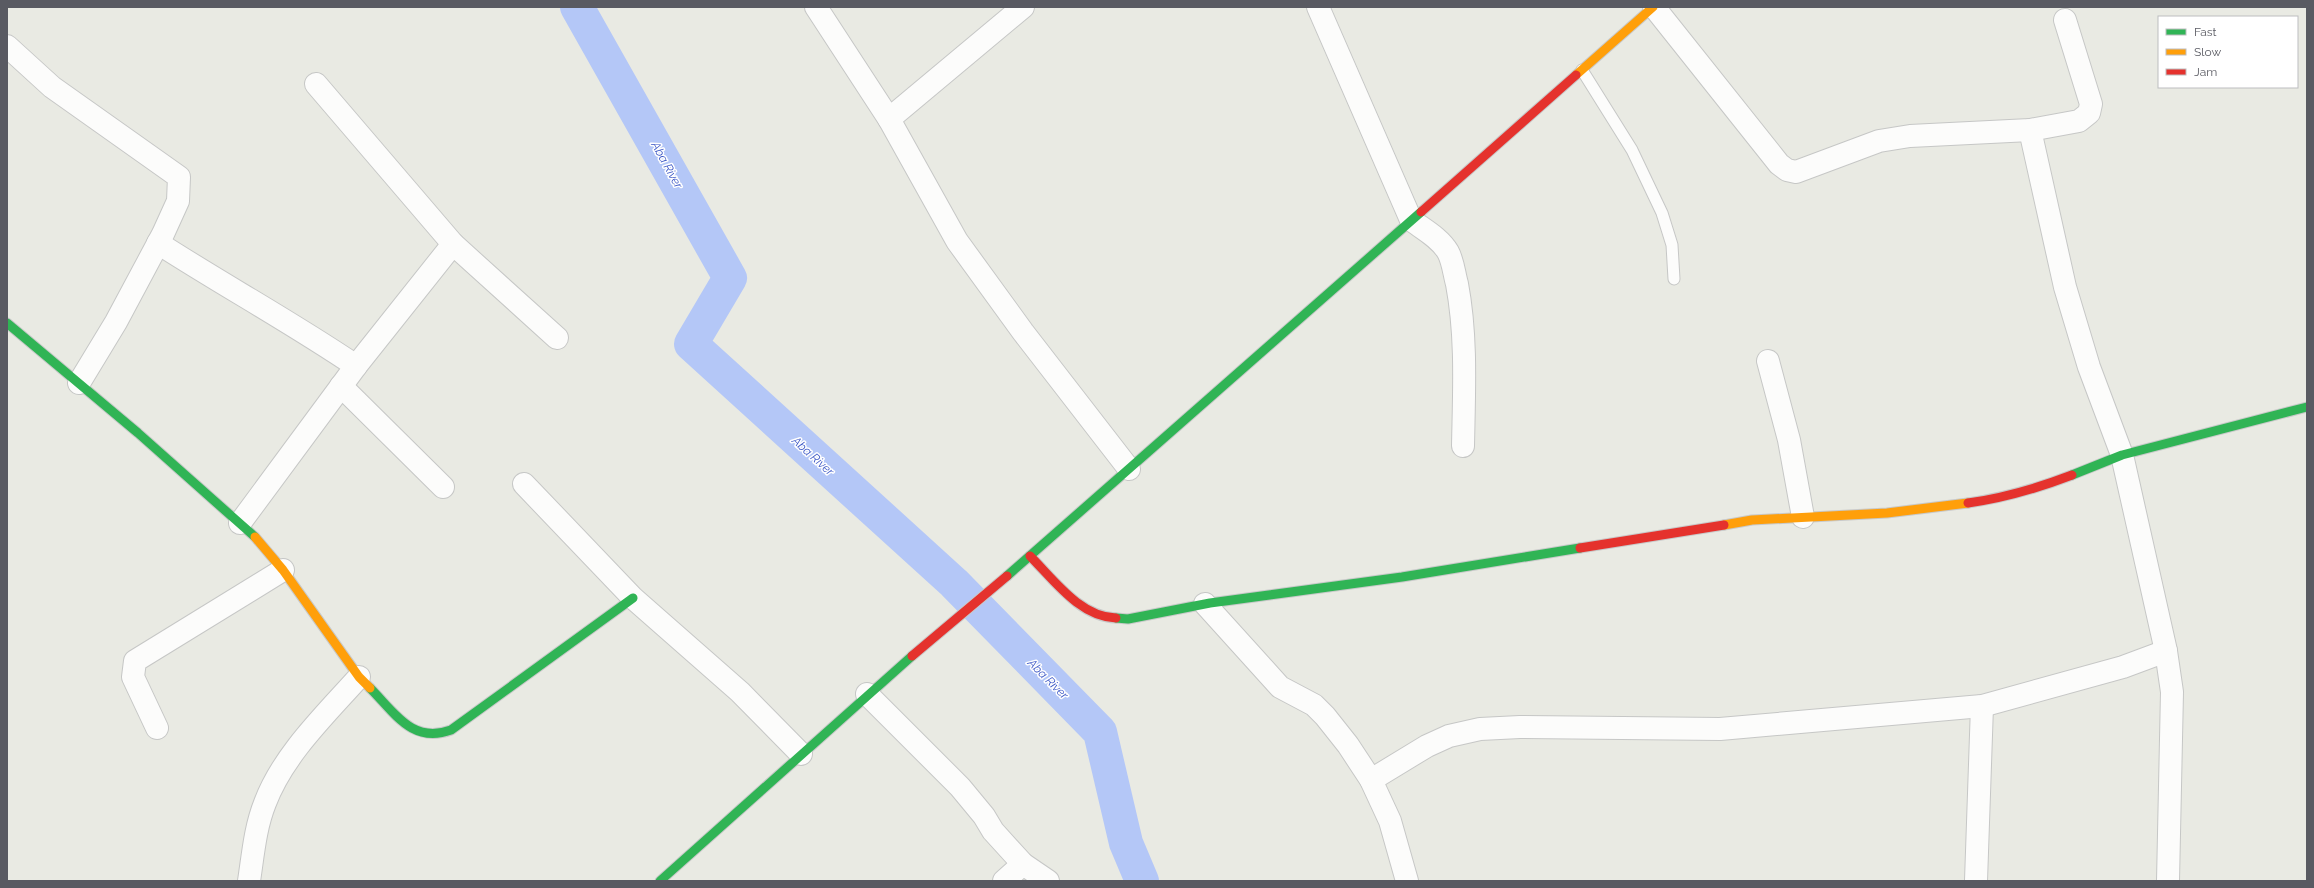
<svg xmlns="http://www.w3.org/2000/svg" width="2314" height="888" viewBox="0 0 2314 888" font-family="Raleway,sans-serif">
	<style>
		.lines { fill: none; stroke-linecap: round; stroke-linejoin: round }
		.river { stroke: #b4c7f7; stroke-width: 34 }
		.lane-casing { stroke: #c6c7c6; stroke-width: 13 }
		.street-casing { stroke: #c6c7c6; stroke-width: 24 }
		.fast-casing { stroke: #c8c9c9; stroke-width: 11 }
		.slow-casing { stroke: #c8c9c9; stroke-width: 11 }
		.jam-casing { stroke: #c8c9c9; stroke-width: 11 }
		.lane { stroke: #fcfcfb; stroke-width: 11 }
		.street { stroke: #fcfcfb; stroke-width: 22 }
		.fast { stroke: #30b455; stroke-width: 9 }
		.slow { stroke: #ff9f0a; stroke-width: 9 }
		.jam { stroke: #e5322d; stroke-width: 9 }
		.labels { text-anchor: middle; stroke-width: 3; stroke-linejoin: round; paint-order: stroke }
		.water-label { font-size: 12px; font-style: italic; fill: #3d58c6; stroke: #fff }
	</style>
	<rect width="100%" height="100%" fill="#e9eae3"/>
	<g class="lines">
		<path class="river" d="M 577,7 L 730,278 L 691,344 L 954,583 L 1100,732 L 1126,843 L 1142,881"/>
		<g class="lane-casing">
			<path id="lane" d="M 1582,70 L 1632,150 L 1662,213 L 1672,245 L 1674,279"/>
		</g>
		<g class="street-casing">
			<g id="street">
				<path d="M 816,7 L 889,119"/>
				<path d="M 1023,7 L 889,119 L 957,241 L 1023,332 L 1129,469"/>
				<path d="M 1318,7 L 1411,220 C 1423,229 1440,238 1448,252 C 1453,261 1454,273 1457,284 C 1467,337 1464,392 1463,446"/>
				<path d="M 1654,7 L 1779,164 L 1787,170 L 1796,172 L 1879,141 L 1910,136 L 2030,130 L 2079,121 L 2089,113 L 2091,104 L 2065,20"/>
				<path d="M 7,46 L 52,87 L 179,177 L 178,201 L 163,234 L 116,322 L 79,383"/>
				<path d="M 316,84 L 453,244 L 557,338"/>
				<path d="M 2030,130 L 2065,287 L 2089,367 L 2122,455 L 2166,651 L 2172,692 L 2168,881"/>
				<path d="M 158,243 C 223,285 291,322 356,366"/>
				<path d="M 1768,361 L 1789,440 L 1803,517"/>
				<path d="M 341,386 L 443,487"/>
				<path d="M 524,484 L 633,598 L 740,692 L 801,754"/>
				<path d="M 240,523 L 356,366 L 453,244"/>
				<path d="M 1205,604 L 1280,687 L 1314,705 L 1325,716 L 1348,745 L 1371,780 L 1390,821 L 1407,881"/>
				<path d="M 867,694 L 960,787 L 984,816 L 993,831 L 1023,864 L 1048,881"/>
				<path d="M 157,728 L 133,677 L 135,661 L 283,570"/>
				<path d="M 1371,780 L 1427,746 L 1449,736 L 1480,729 L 1520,727 L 1720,729 L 1982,706 L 2123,667 L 2166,651"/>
				<path d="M 249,881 C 253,855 255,828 265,803 C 283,755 325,715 359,677"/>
				<path d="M 1004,881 L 1023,864"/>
				<path d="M 1976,881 L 1982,706"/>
			</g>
		</g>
		<g class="fast-casing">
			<g id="fast">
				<path d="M 7,323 L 138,433 L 255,537"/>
				<path d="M 2072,475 L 2122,455 L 2307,407"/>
				<path d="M 1007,576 L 1421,212"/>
				<path d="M 1116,618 L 1128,619 L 1210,603 L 1402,577 L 1580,548"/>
				<path d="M 370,688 C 395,713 412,744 451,730 L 633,598"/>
				<path d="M 660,881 L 912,656"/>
			</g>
		</g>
		<g class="slow-casing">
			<g id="slow">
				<path d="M 1576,75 L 1653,7"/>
				<path d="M 1724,525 L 1752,520 L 1887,513 L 1968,503"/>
				<path d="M 255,537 L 283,570 L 359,677 L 370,688"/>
			</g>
		</g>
		<g class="jam-casing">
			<g id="jam">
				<path d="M 1421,212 L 1576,75"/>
				<path d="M 1968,503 C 2004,498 2038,488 2072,475"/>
				<path d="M 1580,548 L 1724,525"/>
				<path d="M 1030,556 C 1054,580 1080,617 1116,618"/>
				<path d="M 912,656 L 1007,576"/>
			</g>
		</g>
		<use href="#lane" class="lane"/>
		<use href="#street" class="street"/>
		<use href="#fast" class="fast"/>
		<use href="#slow" class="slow"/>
		<use href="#jam" class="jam"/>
	</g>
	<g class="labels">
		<g class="water-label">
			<text transform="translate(667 165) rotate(61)" y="4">Aba River</text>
			<text transform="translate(813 456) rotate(42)" y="4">Aba River</text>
			<text transform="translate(1048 679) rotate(45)" y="4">Aba River</text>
		</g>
	</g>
	<rect width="2314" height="888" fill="none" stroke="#595a62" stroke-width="16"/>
	<rect x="2158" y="16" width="140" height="72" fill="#ffffff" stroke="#bdbdc0"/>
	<rect x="2166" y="29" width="20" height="6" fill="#30b455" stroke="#bdbdc0"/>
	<text x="2194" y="36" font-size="12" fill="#595a62">Fast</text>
	<rect x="2166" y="49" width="20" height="6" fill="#ff9f0a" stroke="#bdbdc0"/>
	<text x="2194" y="56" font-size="12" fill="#595a62">Slow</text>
	<rect x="2166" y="69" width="20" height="6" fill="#e5322d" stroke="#bdbdc0"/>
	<text x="2194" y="76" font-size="12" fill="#595a62">Jam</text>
</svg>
